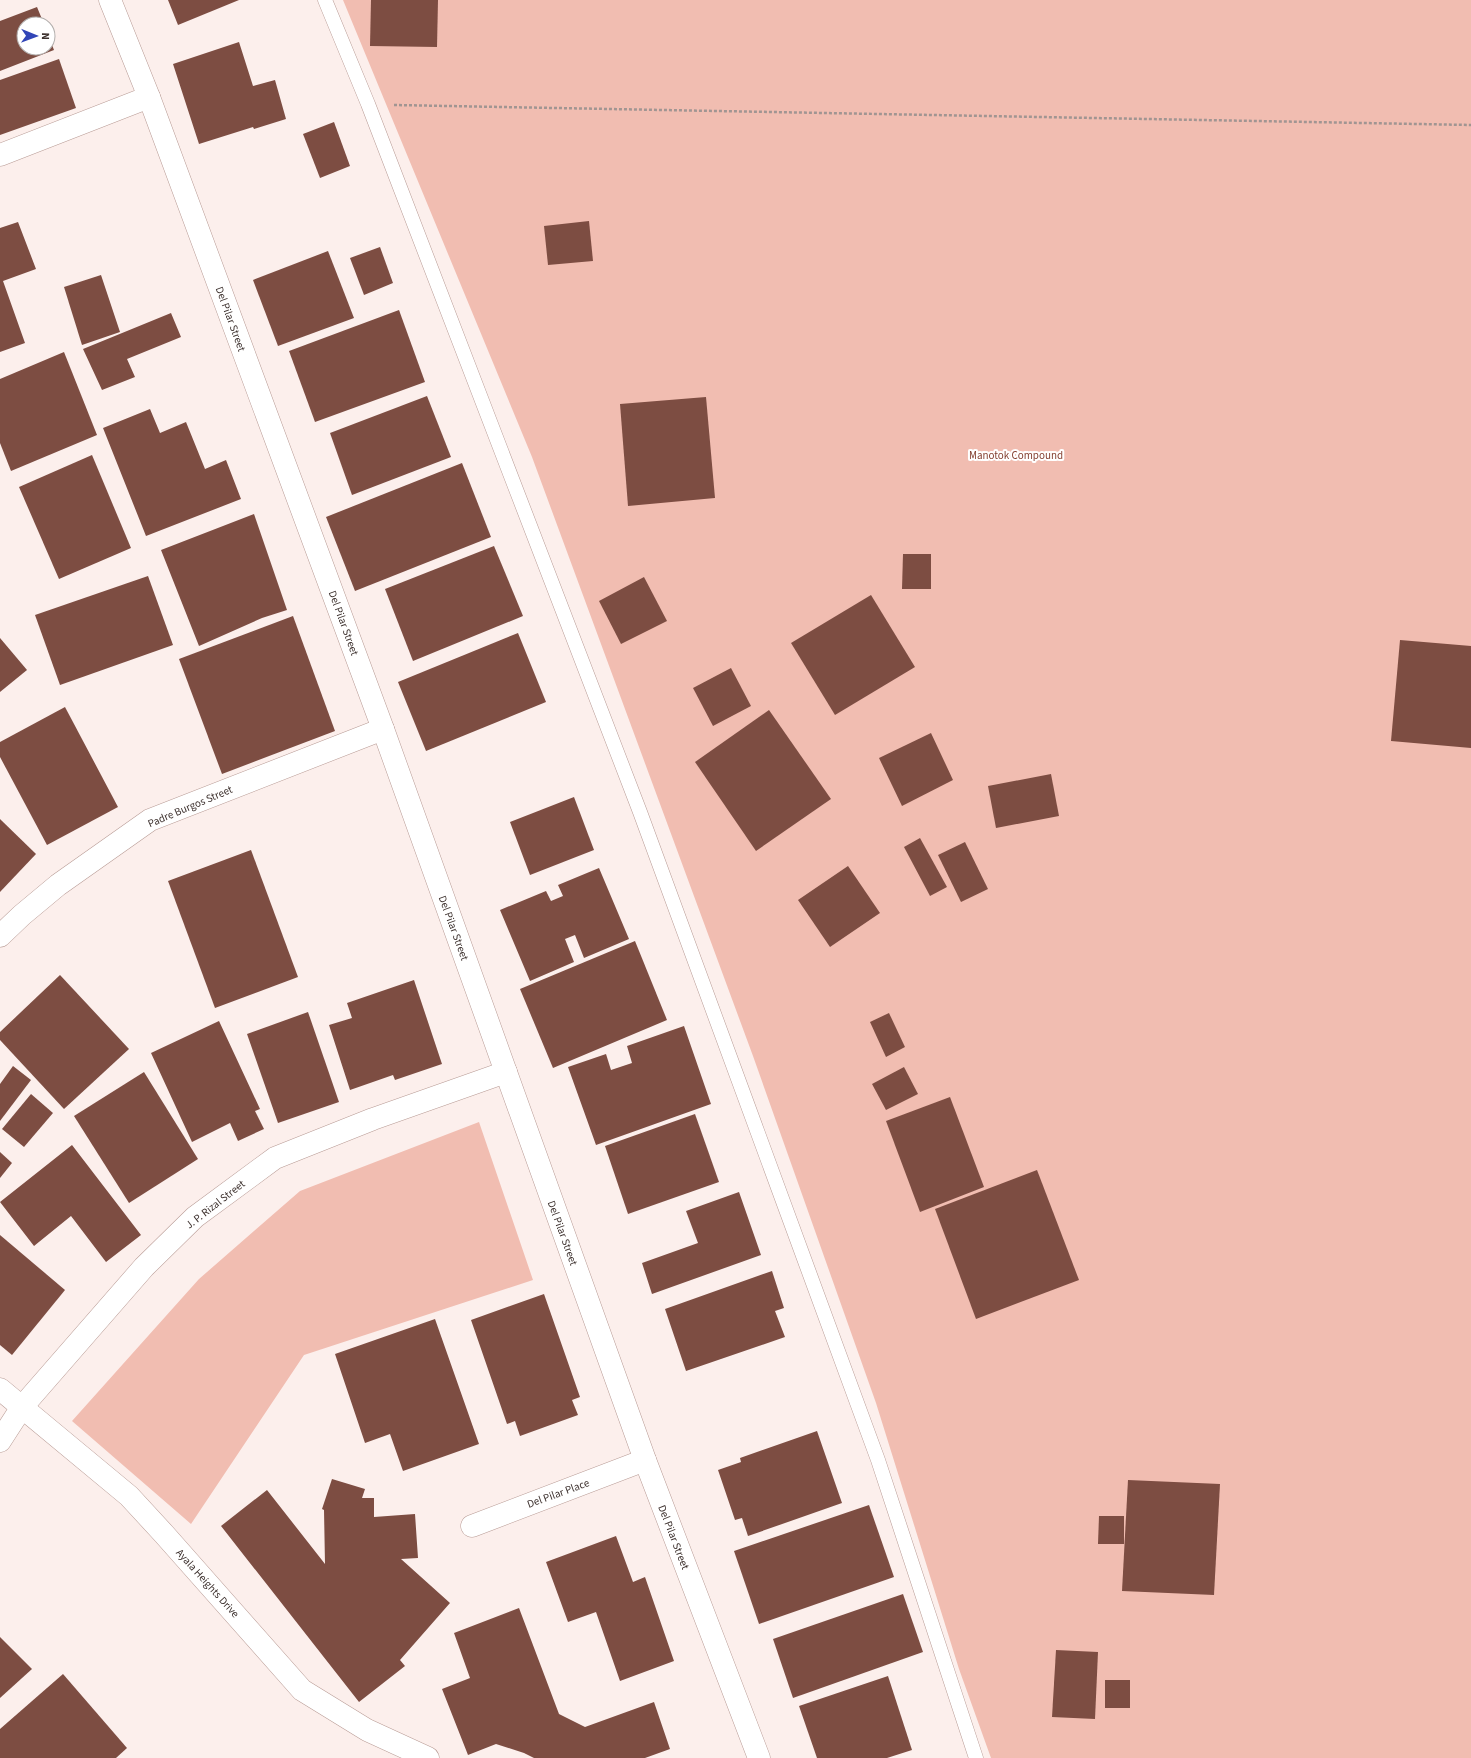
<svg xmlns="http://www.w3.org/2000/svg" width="1471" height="1758" viewBox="0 0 1471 1758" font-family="'Source Sans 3',sans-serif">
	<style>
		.green { fill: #f1bdb1 }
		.building { fill: #7d4d42 }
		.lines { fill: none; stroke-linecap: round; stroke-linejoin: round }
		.lane-casing { stroke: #b89b95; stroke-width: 15 }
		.street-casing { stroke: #b89b95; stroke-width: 23 }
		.path { stroke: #a19592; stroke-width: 2.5; stroke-dasharray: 3 2; stroke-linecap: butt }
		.lane { stroke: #fff; stroke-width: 14 }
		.street { stroke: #fff; stroke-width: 22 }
		.labels { text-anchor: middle; stroke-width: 4; stroke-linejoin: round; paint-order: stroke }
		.street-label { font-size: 11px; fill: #3d312e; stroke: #fff }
		.park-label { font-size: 11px; fill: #833e2f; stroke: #fff }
	</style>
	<rect width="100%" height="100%" fill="#fcefec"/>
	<g class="green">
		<path d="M 343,0 L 1471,0 L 1471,1758 L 991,1758 L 959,1669 L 876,1403 L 753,1056 L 532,457 Z"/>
		<path d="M 479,1122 L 533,1280 L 304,1355 L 191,1524 L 72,1421 L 199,1279 L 300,1191 Z"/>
	</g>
	<g class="building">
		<path d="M 168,0 L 239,0 L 178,25 Z"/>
		<path d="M 371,0 L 438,0 L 437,47 L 370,46 Z"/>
		<path d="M 37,7 L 44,24 L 24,24 L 24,48 L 48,48 L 48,35 L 54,50 L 0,71 L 0,21 Z"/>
		<path d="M 239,42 L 253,86 L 275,80 L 286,119 L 254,129 L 253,127 L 199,144 L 173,64 Z"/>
		<path d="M 59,59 L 76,108 L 0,135 L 0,80 Z"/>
		<path d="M 334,122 L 350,166 L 320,178 L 303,134 Z"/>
		<path d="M 589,221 L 593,261 L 548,265 L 544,226 Z"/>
		<path d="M 18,222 L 36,269 L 3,281 L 25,343 L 0,352 L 0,228 Z"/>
		<path d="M 380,247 L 393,283 L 364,295 L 350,258 Z"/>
		<path d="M 328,251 L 354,318 L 278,346 L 253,280 Z"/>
		<path d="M 101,275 L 120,332 L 82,345 L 64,287 Z"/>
		<path d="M 399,310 L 425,382 L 315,422 L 289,351 Z"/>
		<path d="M 171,313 L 181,337 L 127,359 L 135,377 L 102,390 L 83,349 Z"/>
		<path d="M 64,352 L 97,435 L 11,471 L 0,443 L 0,379 Z"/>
		<path d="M 427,396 L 451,457 L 352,495 L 330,433 Z"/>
		<path d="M 706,397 L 715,498 L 628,506 L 620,404 Z"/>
		<path d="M 150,409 L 160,433 L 186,422 L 205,469 L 226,460 L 241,499 L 146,536 L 103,428 Z"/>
		<path d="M 92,455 L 131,548 L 59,579 L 19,487 Z"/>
		<path d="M 462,463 L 491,537 L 355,591 L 326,517 Z"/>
		<path d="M 254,514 L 287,610 L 262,618 L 199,646 L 161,550 Z"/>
		<path d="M 494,546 L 523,616 L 413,661 L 385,589 Z"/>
		<path d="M 903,554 L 931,554 L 931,589 L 902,589 Z"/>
		<path d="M 148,576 L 173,645 L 60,685 L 35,615 Z"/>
		<path d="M 644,577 L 667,621 L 621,644 L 599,601 Z"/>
		<path d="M 871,595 L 915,667 L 835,715 L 791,643 Z"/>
		<path d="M 293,616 L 335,731 L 222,774 L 179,659 Z"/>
		<path d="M 518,633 L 546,702 L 426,751 L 398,682 Z"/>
		<path d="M 0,638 L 27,670 L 0,692 Z"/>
		<path d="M 1400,640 L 1471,646 L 1471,748 L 1391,741 Z"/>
		<path d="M 731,668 L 751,706 L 713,726 L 693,688 Z"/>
		<path d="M 65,707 L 118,807 L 47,845 L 0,757 L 0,742 Z"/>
		<path d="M 769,710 L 831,799 L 756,851 L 695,762 Z"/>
		<path d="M 931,733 L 953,780 L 902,806 L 879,758 Z"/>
		<path d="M 1051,774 L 1059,816 L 996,828 L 988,786 Z"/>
		<path d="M 574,797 L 594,850 L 530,875 L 510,822 Z"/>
		<path d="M 0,819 L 36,854 L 0,892 Z"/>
		<path d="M 920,838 L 947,887 L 930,896 L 904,847 Z"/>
		<path d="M 965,842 L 988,889 L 961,902 L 938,855 Z"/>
		<path d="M 251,850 L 298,977 L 215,1008 L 168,881 Z"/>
		<path d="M 848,866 L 880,913 L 830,947 L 798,900 Z"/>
		<path d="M 599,868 L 629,939 L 584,958 L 575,935 L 565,939 L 574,962 L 530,981 L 500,910 L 546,891 L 551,901 L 563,896 L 558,885 Z"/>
		<path d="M 635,941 L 667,1020 L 553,1068 L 520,989 Z"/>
		<path d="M 60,975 L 129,1049 L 64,1109 L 0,1040 L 0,1032 Z"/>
		<path d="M 414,980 L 442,1064 L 395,1080 L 393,1075 L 350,1090 L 329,1025 L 352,1018 L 347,1003 Z"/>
		<path d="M 308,1012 L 339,1102 L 278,1123 L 247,1034 Z"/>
		<path d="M 889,1013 L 905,1047 L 886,1057 L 870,1022 Z"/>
		<path d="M 219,1021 L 260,1109 L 255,1111 L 264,1129 L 238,1141 L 230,1123 L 192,1142 L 151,1053 Z"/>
		<path d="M 684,1026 L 711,1104 L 596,1145 L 568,1067 L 606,1054 L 611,1070 L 632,1063 L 627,1046 Z"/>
		<path d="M 13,1066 L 31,1080 L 0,1121 L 0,1084 Z"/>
		<path d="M 904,1067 L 918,1094 L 886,1110 L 872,1084 Z"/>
		<path d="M 144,1072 L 198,1159 L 129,1203 L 74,1116 Z"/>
		<path d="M 31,1094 L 53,1113 L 24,1147 L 2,1129 Z"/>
		<path d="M 950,1097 L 984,1187 L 920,1212 L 886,1121 Z"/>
		<path d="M 695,1114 L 719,1182 L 628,1214 L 605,1146 Z"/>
		<path d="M 72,1145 L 141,1235 L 106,1262 L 71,1216 L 34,1246 L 0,1202 Z"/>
		<path d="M 0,1152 L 12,1163 L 0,1178 Z"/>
		<path d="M 1037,1170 L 1079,1280 L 976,1319 L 935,1209 Z"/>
		<path d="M 739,1192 L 761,1255 L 652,1294 L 642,1263 L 698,1243 L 686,1211 Z"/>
		<path d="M 0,1235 L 65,1290 L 12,1355 L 0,1345 Z"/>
		<path d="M 772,1271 L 784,1308 L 775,1311 L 785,1337 L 686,1371 L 665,1309 Z"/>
		<path d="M 544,1294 L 580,1397 L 572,1400 L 578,1415 L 520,1436 L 515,1421 L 507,1424 L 471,1320 Z"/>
		<path d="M 435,1319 L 479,1444 L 403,1471 L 390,1434 L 365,1443 L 335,1354 Z"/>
		<path d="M 817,1431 L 842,1503 L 748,1536 L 742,1518 L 735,1520 L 718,1470 L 741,1462 L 740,1458 Z"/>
		<path d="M 332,1479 L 365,1489 L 362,1498 L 374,1498 L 374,1517 L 415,1514 L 418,1558 L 401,1559 L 450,1603 L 400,1660 L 405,1666 L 359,1702 L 221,1526 L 267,1490 L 325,1564 L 324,1510 L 322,1509 Z"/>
		<path d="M 1128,1480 L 1220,1484 L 1214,1595 L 1122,1591 Z"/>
		<path d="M 869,1505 L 894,1577 L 759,1624 L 734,1551 Z"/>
		<path d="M 1099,1516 L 1124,1516 L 1124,1544 L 1098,1544 Z"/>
		<path d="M 616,1536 L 633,1582 L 645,1577 L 674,1661 L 620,1681 L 596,1612 L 568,1622 L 546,1562 Z"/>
		<path d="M 903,1594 L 923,1652 L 793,1698 L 773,1639 Z"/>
		<path d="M 519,1608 L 559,1714 L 585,1727 L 654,1702 L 670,1749 L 645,1758 L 534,1758 L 524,1753 L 496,1744 L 468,1755 L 442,1689 L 470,1678 L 454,1633 Z"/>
		<path d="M 0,1637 L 32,1669 L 0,1698 Z"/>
		<path d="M 1056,1650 L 1098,1652 L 1095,1719 L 1052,1717 Z"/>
		<path d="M 63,1674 L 127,1748 L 116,1758 L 0,1758 L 0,1729 Z"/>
		<path d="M 888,1676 L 912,1750 L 887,1758 L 817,1758 L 799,1706 Z"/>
		<rect x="1105" y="1680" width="25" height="28"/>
	</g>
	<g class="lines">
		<g class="lane-casing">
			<path id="lane" d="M 325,0 L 368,104 L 640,812 L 878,1460 L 976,1758"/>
		</g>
		<g class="street-casing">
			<g id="street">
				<path d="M 110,0 L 149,97 L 383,729 L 645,1460 L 759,1758"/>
				<path d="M 0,155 L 149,97"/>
				<path d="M 0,936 L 22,915 L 58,885 L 150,820 L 383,729"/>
				<path d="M 0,1389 L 129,1496 L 164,1534 L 302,1690 L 367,1730 L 428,1758"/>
				<path d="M 0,1441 L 22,1407 L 144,1267 L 195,1217 L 275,1158 L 373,1119 L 506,1072"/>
				<path d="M 472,1526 L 645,1460"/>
			</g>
		</g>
		<path class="path" d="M 394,105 L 1471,125"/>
		<use href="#lane" class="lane"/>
		<use href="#street" class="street"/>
	</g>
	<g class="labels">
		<g class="street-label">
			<text transform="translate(231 319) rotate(70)" y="4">Del Pilar Street</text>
			<text transform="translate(344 623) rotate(70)" y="4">Del Pilar Street</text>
			<text transform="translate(190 806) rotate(-23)" y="4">Padre Burgos Street</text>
			<text transform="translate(454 928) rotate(70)" y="4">Del Pilar Street</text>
			<text transform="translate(215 1204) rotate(-38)" y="4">J. P. Rizal Street</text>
			<text transform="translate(563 1233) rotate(70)" y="4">Del Pilar Street</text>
			<text transform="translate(558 1493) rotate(-20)" y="4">Del Pilar Place</text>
			<text transform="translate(674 1537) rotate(69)" y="4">Del Pilar Street</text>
			<text transform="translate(208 1583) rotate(48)" y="4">Ayala Heights Drive</text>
		</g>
		<g class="park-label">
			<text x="1016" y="459">Manotok Compound</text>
		</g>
	</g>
	<g transform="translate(36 36) rotate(91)"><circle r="19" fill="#ffffff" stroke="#b1adab"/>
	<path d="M0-3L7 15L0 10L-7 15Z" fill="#3145b7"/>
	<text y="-6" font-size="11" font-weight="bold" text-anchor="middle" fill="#3d312e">N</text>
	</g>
</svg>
